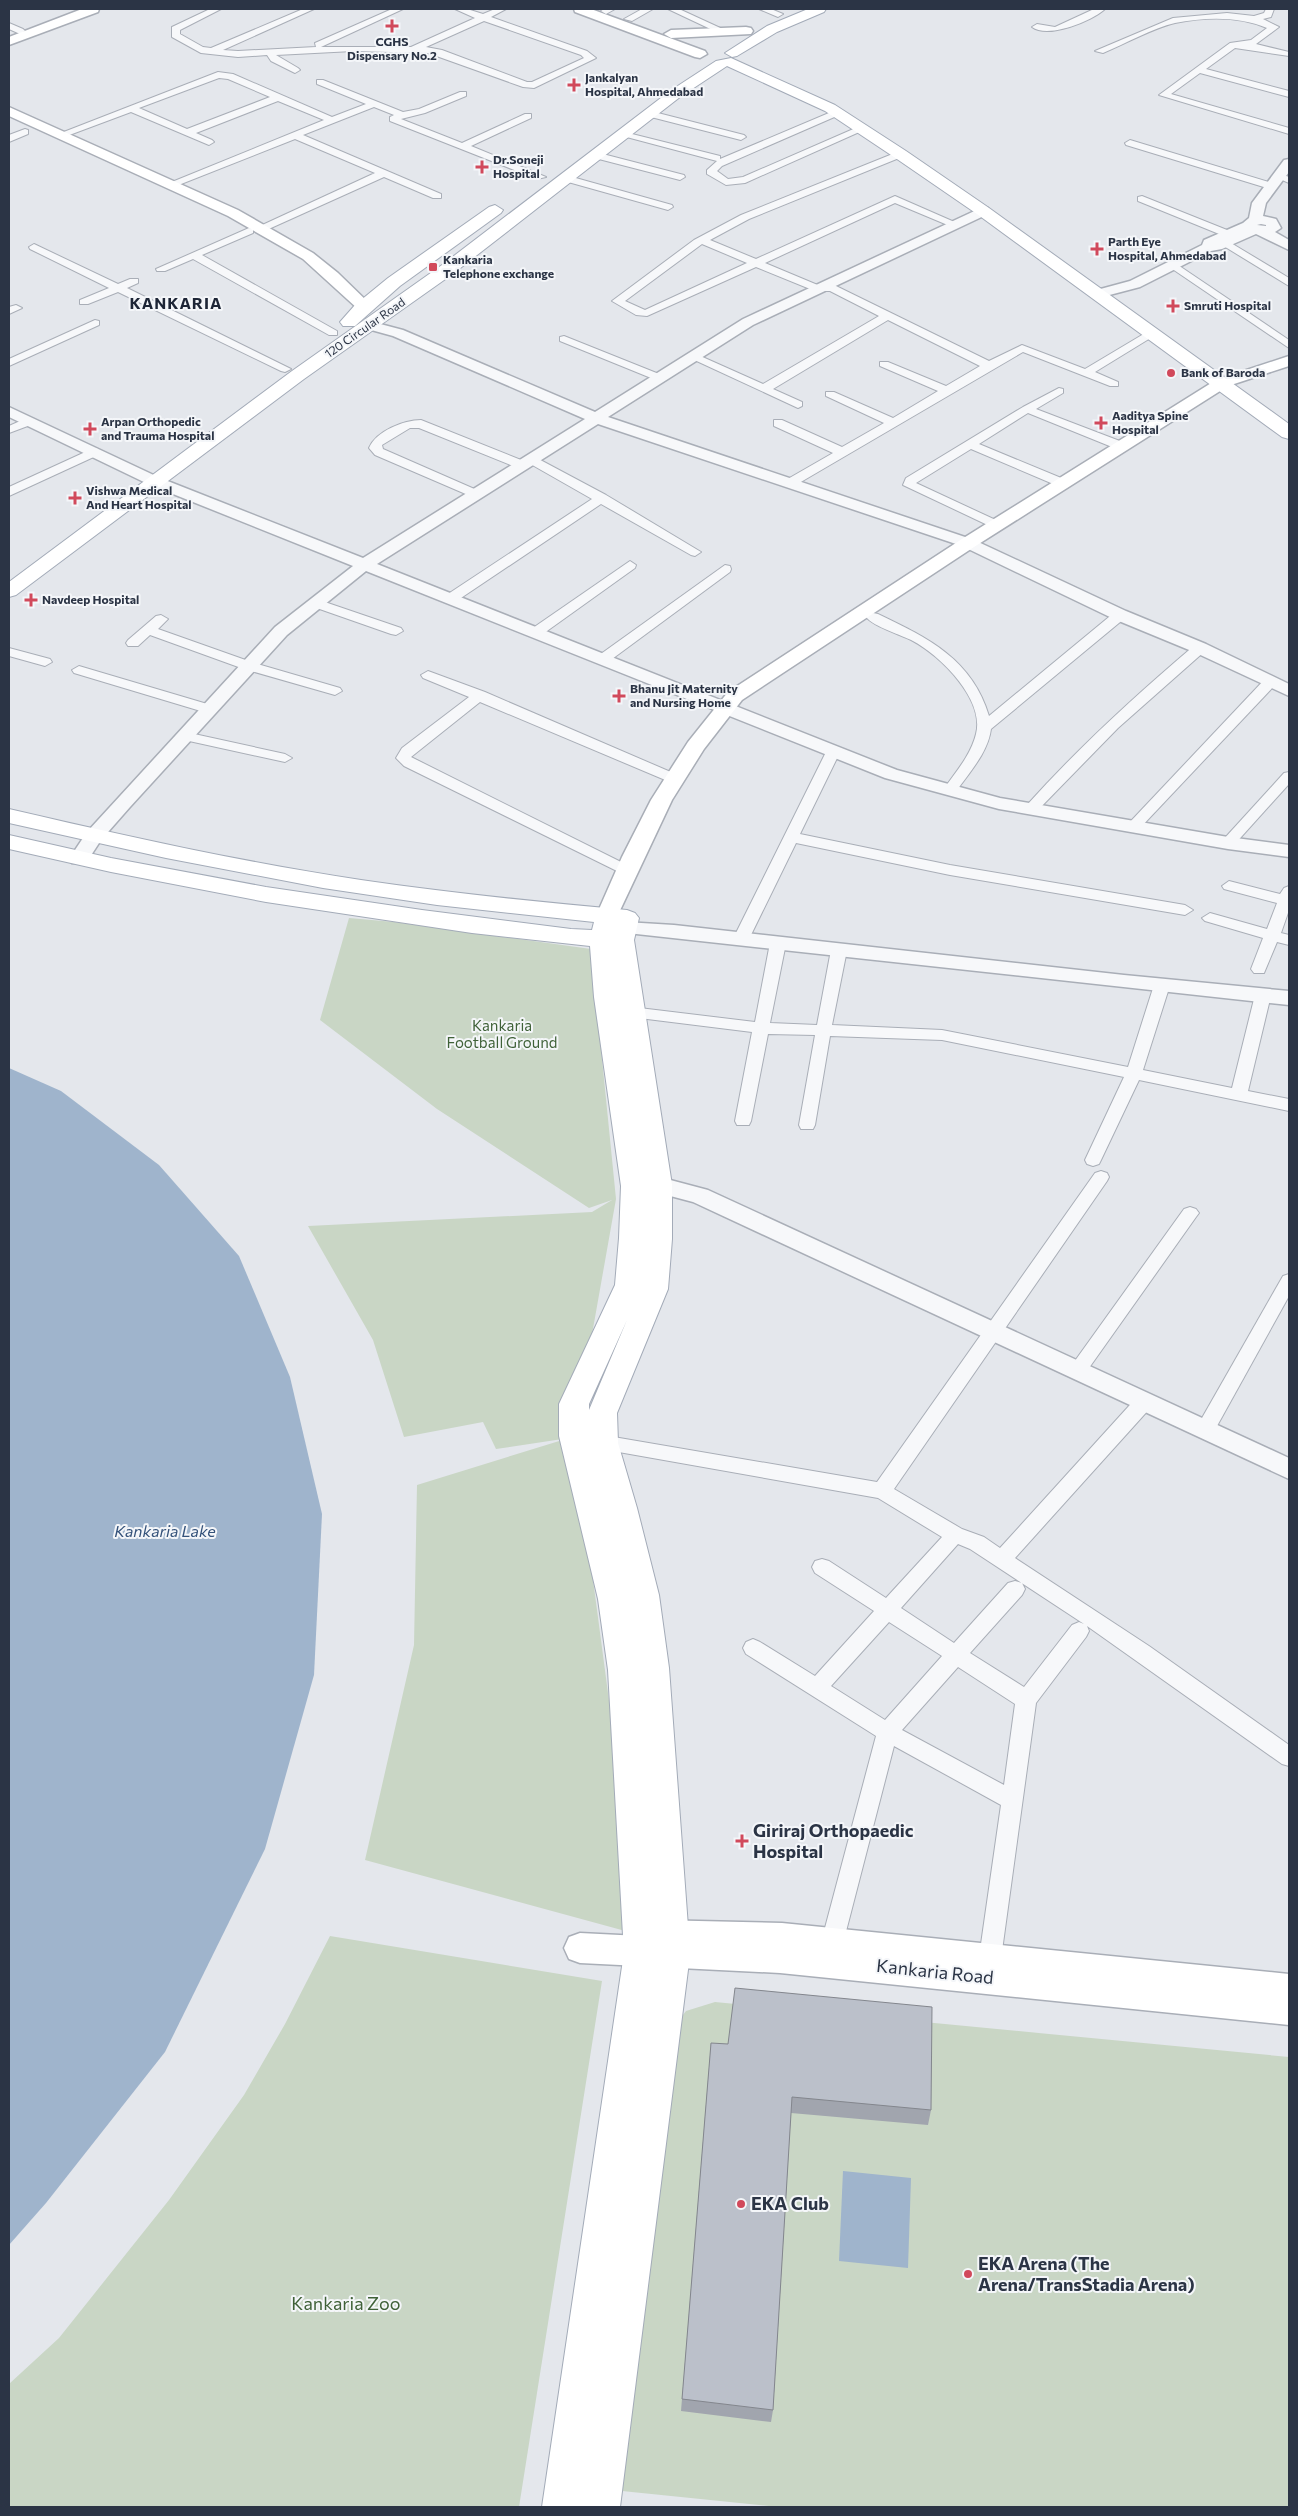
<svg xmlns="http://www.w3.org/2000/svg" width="1298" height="2516" viewBox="0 0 1298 2516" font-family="Commissioner,sans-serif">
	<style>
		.green { fill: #c9d6c5 }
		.water { fill: #9fb4cc }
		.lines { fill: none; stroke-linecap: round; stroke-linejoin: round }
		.minor-casing { stroke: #a9aeb7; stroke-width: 2 }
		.tertiary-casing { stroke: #a9aeb7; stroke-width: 3 }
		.secondary-casing { stroke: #a9aeb7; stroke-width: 3 }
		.primary-casing { stroke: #a3abb8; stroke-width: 2 }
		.minor { fill: #f7f8fa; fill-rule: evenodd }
		.tertiary { fill: #f7f8fa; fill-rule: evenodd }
		.secondary { fill: #fff; fill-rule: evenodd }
		.primary { fill: #fff; fill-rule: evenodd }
		.wall { fill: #a1a5ae }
		.building { fill: #bbc0ca; stroke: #83868d }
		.poi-dot { fill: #d1495b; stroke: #f4f6f9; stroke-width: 2 }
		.labels { text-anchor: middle; stroke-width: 4; stroke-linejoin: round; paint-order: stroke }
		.far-poi-label { font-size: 12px; font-weight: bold; fill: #2b3445; stroke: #f4f6f9; text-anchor: start }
		.far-street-label { font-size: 12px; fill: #2b3445; stroke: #f4f6f9 }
		.park-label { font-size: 15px; fill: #3f6138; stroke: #f4f6f9 }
		.far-district-label { font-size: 16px; font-weight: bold; letter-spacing: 1px; fill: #1d2536; stroke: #f4f6f9 }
		.water-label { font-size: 16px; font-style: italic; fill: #34527a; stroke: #f4f6f9 }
		.near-poi-label { font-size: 18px; font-weight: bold; fill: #2b3445; stroke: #f4f6f9; text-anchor: start }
		.near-street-label { font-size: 18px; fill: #2b3445; stroke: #f4f6f9 }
		.near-park-label { font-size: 18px; fill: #3f6138; stroke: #f4f6f9 }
	</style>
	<rect width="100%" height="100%" fill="#e4e7ec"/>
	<g class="green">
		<path d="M 349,918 L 394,922 L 591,949 L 616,1199 L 574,1436 L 640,1935 L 365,1860 L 414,1645 L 417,1485 L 569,1438 L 496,1449 L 483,1422 L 404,1437 L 373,1340 L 308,1226 L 592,1212 L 612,1200 L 589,1208 L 437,1109 L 320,1020 Z"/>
		<path d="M 330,1936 L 602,1981 L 519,2507 L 9,2507 L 9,2384 L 59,2338 L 169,2200 L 244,2095 L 285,2024 Z"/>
		<path d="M 715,2002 L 1289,2057 L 1289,2507 L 778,2507 L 622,2491 L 676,2024 L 686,2011 Z"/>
	</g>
	<g class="water">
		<path d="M 9,1068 L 61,1091 L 159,1165 L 239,1256 L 290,1377 L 322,1514 L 314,1675 L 265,1849 L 165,2052 L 46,2203 L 9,2245 Z"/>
		<path d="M 843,2171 L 911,2178 L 908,2268 L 839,2261 Z"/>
	</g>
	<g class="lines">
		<g class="minor-casing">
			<g id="minor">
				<path d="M 210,9 L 221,9 L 180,30 L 180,34 L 203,47 L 211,48 L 303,9 L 314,9 L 223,50 L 238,51 L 316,47 L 315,43 L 392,9 L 403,9 L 321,47 L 411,47 L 475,18 L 455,9 L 467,9 L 483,14 L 495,9 L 506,9 L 491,17 L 587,51 L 596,58 L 534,88 L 523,87 L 428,53 L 353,51 L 276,55 L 298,68 L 300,70 L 295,73 L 271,61 L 267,55 L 238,57 L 201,53 L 172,37 L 172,27 ZM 484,21 L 581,55 L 584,58 L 532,82 L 527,82 L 442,50 L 426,47 Z"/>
				<path d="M 604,9 L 615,9 L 606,14 L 601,11 Z"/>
				<path d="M 642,9 L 653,9 L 632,21 L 624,19 Z"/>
				<path d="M 668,9 L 679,9 L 729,32 L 721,34 Z"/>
				<path d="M 759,9 L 771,9 L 783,14 L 778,17 Z"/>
				<path d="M 1094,9 L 1105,9 C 1092,21 1048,39 1032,27 L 1037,24 L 1055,27 Z"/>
				<path d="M 1266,9 L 1274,9 L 1271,17 L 1263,19 L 1279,27 L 1256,44 L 1289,52 L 1289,56 L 1235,48 L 1206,69 L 1289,91 L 1289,97 L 1200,73 L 1171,94 L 1289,128 L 1289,134 L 1159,95 L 1230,43 L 1251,40 L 1267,28 C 1239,16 1205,17 1175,23 C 1153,28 1125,44 1103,53 L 1095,51 L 1173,18 L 1227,13 L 1254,16 L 1264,13 Z"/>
				<path d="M 9,23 L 23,29 L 25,31 L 20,34 L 9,29 Z"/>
				<path d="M 218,72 L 233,74 L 332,117 L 366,104 L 317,84 L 317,80 L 323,80 L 403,112 L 419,109 L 460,92 L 466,92 L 466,96 L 425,113 L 401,119 L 462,143 L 525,114 L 531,114 L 531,118 L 471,146 L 546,177 L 537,179 L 390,121 L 390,117 L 394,115 L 374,107 L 303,135 L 441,194 L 441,198 L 433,198 L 384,177 L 262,232 L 258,231 L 258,227 L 375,173 L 295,139 L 176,186 L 167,184 L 324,120 L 278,101 L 196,133 L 212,140 L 214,142 L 209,145 L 131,112 L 64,137 L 56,135 ZM 219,78 L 228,79 L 270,97 L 187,129 L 139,108 Z"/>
				<path d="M 836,110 L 839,111 L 839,115 L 722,166 L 717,171 L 728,179 L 743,177 L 858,127 L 866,129 L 745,183 L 726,185 L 707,174 L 707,170 L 717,161 L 619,135 L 624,132 L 720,156 L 720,159 Z"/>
				<path d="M 650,111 L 744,135 L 746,137 L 741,140 L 647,116 L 645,114 Z"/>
				<path d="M 25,129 L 28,130 L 28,134 L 9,142 L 9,135 Z"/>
				<path d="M 1130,140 L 1275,184 L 1276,186 L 1267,188 L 1126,145 L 1125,143 Z"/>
				<path d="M 900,151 L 905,154 L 904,156 L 749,219 L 710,240 L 756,259 L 895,196 L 959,224 L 958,226 L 950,226 L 895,203 L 765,263 L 820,286 L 836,286 L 989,361 L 1022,345 L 1085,369 L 1147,332 L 1151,331 L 1157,334 L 1095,372 L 1118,382 L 1118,386 L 1110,386 L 1023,352 L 794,486 L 786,486 L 784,483 L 786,480 L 833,453 L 774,426 L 774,420 L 782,420 L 842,447 L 884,423 L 826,396 L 826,392 L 834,392 L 893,418 L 938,391 L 880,366 L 880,362 L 888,362 L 946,386 L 980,366 L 888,320 L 773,389 L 802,402 L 802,406 L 798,408 L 688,357 L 694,354 L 698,355 L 763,384 L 879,316 L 830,291 L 815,291 L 756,267 L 647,316 L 636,315 L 612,301 L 694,240 L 741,215 ZM 702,244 L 747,263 L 645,310 L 625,301 Z"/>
				<path d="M 595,152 L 684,175 L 685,177 L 680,180 L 591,157 L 591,153 Z"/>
				<path d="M 1278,173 L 1289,177 L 1289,183 L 1273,176 Z"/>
				<path d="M 565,175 L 672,205 L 673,207 L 668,210 L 561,180 L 560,178 Z"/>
				<path d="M 1142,196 L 1232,232 L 1233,234 L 1228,237 L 1224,236 L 1138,201 L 1138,197 Z"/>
				<path d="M 249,228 L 253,229 L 253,233 L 202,255 L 337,331 L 337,335 L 329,335 L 193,259 L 165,271 L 157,271 L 156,269 Z"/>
				<path d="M 1226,240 L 1289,278 L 1289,286 L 1222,245 L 1221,243 Z"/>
				<path d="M 34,244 L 118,284 L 130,279 L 138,279 L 138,283 L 127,288 L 291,369 L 285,372 L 281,371 L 118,292 L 88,304 L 80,304 L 80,300 L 109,288 L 30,249 L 29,247 Z"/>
				<path d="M 1172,261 L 1289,340 L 1289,348 L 1168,266 L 1167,264 Z"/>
				<path d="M 16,305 L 22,308 L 9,314 L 9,307 Z"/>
				<path d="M 95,320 L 99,321 L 99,325 L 9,366 L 9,359 Z"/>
				<path d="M 564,336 L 664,376 L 666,378 L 660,381 L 656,380 L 560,341 L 560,337 Z"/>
				<path d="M 1059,388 L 1063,389 L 1063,393 L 1036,409 L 1125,443 L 1125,449 L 1117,449 L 1028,413 L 979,444 L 1066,480 L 1068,483 L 1066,486 L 1058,486 L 971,449 L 916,483 L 1000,522 L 1002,525 L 1000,528 L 996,529 L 903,485 L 906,478 L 1023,407 Z"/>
				<path d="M 29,417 L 35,421 L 33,424 L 9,433 L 9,426 Z"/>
				<path d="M 421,420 L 526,462 L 528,465 L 526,468 L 518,468 L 419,428 L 410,428 L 382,445 L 383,449 L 479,491 L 481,494 L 475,498 L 375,455 L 369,448 C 376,431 404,420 421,420 Z"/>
				<path d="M 94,448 L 98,449 L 98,455 L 9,496 L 9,487 Z"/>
				<path d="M 531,455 L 606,495 L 701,552 L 695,556 L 691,555 L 601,504 L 455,602 L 445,602 L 443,599 L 445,596 L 592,499 L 527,462 L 525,459 L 527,456 Z"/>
				<path d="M 630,561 L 636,565 L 635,568 L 540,636 L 530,636 L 528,633 L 530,630 Z"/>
				<path d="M 725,565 L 730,566 L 731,569 L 730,572 L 608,662 L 598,662 L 596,659 L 598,656 Z"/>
				<path d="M 316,599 L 401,628 L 403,631 L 396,635 L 391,634 L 311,606 L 309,603 L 311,600 Z"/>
				<path d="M 1120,611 L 1125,612 L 1127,615 L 1125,618 L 991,729 C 988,753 968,774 955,793 L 950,794 L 943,790 C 955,773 971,755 976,734 C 985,700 941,656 913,641 C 902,635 874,627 866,617 L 873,613 L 878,614 C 928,638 972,659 989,716 L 1115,612 Z"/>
				<path d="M 161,615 L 168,619 L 158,629 L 254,663 L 340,688 L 342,691 L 335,695 L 244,669 L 150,635 L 138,646 L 128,646 L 126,643 L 128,640 L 156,616 Z"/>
				<path d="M 1200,644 L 1205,645 L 1207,648 L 1205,651 L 1118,728 L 1037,811 L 1027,811 L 1025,808 L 1027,805 C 1079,747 1136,695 1195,645 Z"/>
				<path d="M 9,648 L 50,659 L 52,662 L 45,666 L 9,656 Z"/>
				<path d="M 79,666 L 214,706 L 216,709 L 214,712 L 204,712 L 74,673 L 72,670 Z"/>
				<path d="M 428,671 L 485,692 L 680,776 L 682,779 L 680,782 L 670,782 L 480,702 L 411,757 L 631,867 L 633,870 L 631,873 L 621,873 L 404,766 L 396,758 L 402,748 L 469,697 L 423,678 L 421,675 Z"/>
				<path d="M 1270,678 L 1275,679 L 1277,682 L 1275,685 L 1140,828 L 1130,828 L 1128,825 L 1130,822 L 1265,679 Z"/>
				<path d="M 185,732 L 285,754 L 292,758 L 285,762 L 180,739 L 178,736 Z"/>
				<path d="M 834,746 L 841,750 L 800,834 L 950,865 L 1185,905 L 1193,910 L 1185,915 L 950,875 L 796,843 L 749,939 L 746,943 L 736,943 L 733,939 L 827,750 Z"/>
				<path d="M 1289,772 L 1289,784 L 1233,846 L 1223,846 L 1221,843 L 1223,840 L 1284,773 Z"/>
				<path d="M 1229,881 L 1280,894 L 1284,888 L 1289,886 L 1289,910 L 1281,933 L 1289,935 L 1289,945 L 1277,942 L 1264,973 L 1254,973 L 1251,969 L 1263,938 L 1205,921 L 1202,918 L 1210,913 L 1267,929 L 1277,903 L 1224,889 L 1222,886 Z"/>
				<path d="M 778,938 L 786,943 L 770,1023 L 817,1025 L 831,950 L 839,945 L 847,950 L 832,1025 L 942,1030 L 1128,1067 L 1154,985 L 1156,981 L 1168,981 L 1170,985 L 1143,1070 L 1232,1088 L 1255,995 L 1257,991 L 1269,991 L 1271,995 L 1248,1091 L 1289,1099 L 1289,1111 L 1139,1080 L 1101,1160 L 1099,1164 L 1093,1166 L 1087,1164 L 1085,1160 L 1124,1077 L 942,1040 L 830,1036 L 815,1125 L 813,1129 L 801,1129 L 799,1125 L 815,1035 L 768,1034 L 751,1121 L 749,1125 L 737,1125 L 735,1121 L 752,1032 L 631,1017 L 625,1016 L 623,1012 L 625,1008 L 631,1007 L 755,1022 L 770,943 Z"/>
				<path d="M 1101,1171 L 1107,1173 L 1109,1177 L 1107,1181 L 894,1489 L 962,1529 L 984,1537 L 1000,1548 L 1138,1396 L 1145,1394 L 1152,1396 L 1154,1401 L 1152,1406 L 1015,1558 L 1149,1646 L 1289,1745 L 1289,1766 L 1282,1764 L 1087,1626 L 1089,1631 L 1086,1637 L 1036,1703 L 1001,1958 L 998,1965 L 990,1969 L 982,1965 L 979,1958 L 1001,1805 L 894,1746 L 843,1943 L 840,1950 L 832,1953 L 824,1950 L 821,1943 L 876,1736 L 746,1654 L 743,1648 L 746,1642 L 753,1639 L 760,1642 L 815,1676 L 874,1611 L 815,1573 L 812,1567 L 815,1561 L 822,1559 L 829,1561 L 886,1598 L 942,1537 L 878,1498 L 596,1448 L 589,1446 L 587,1441 L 589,1436 L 596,1434 L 877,1482 L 1095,1173 ZM 958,1544 L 970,1549 L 1084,1624 L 1079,1622 L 1072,1625 L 1024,1687 L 970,1653 L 1022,1595 L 1025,1589 L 1022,1583 L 1015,1581 L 1008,1583 L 954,1643 L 901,1608 ZM 889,1622 L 942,1656 L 885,1720 L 831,1686 ZM 958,1667 L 1015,1704 L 1004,1785 L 902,1730 Z"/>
				<path d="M 1190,1207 L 1196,1209 L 1199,1213 L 1196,1217 L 1084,1375 L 1078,1377 L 1072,1375 L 1069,1370 L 1072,1365 L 1184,1209 Z"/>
				<path d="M 1289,1274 L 1289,1296 L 1212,1435 L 1205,1437 L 1198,1435 L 1196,1430 L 1198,1425 L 1283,1276 Z"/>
			</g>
		</g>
		<g class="tertiary-casing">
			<g id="tertiary">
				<path d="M 1289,159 L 1289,172 L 1266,203 L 1263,216 L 1276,219 L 1281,228 L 1275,232 L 1289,240 L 1289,250 L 1256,234 L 1222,249 L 1211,251 L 1140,287 L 1098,298 L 1093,297 L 1091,294 L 1093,291 L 1130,281 L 1202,245 L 1204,240 L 1243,223 L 1249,218 L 1252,203 L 1284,160 ZM 1261,224 L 1266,225 L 1266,226 L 1257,225 Z"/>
				<path d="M 983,207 L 988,208 L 990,211 L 988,214 L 753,325 L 608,417 L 974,540 L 1126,611 L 1206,644 L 1289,684 L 1289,696 L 1194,652 L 1114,619 L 962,546 L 598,424 L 377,564 L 897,770 L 1000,798 L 1228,837 L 1289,845 L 1289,857 L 1228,849 L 999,809 L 885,778 L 366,571 L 287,635 L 130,807 L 101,840 L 86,863 L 72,863 L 69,859 L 87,832 L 275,627 L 353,566 L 148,484 L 9,417 L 9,407 L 160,478 L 363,558 L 585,419 L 393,336 L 364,328 L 362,325 L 364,322 L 369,321 L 403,330 L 595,412 L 743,319 Z"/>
				<path d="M 625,922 L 674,925 L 1124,975 L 1289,991 L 1289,1005 L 618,932 L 615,928 L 618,924 Z"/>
				<path d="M 659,1177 L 708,1190 L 1289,1458 L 1289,1479 L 693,1202 L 659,1193 L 642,1194 L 634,1192 L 631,1186 L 634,1180 Z"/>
			</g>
		</g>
		<g class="secondary-casing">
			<g id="secondary">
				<path d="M 82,9 L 99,9 L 98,12 L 9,45 L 9,37 Z"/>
				<path d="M 574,9 L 591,9 L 705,51 L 707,54 L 700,58 L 695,57 L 575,12 Z"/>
				<path d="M 746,27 L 751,28 L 753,31 L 751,34 L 671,38 L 664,34 L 671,30 Z"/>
				<path d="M 9,107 L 238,210 L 313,253 L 338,273 L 372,306 L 364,311 L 358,309 L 303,259 L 228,216 L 9,116 Z"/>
				<path d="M 1289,356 L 1289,366 L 1228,386 L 974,547 L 742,700 L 704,749 L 672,800 L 615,921 L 607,923 L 599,921 L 596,916 L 622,857 L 651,800 L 688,742 L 728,692 L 962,539 L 1216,380 Z"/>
				<path d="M 655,1920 L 782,1923 L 1289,1974 L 1289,2025 L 780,1973 L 580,1963 L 569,1959 L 564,1948 L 569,1937 L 580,1933 L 640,1936 L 644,1925 Z"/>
			</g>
		</g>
		<g class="primary-casing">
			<g id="primary">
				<path d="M 808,9 L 826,9 L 824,12 L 777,32 L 737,56 L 732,57 L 725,53 L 767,26 Z"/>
				<path d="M 731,58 L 835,105 L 906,151 L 989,208 L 1289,424 L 1289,439 L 1282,437 L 977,214 L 894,157 L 825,111 L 727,66 L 680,97 L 454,273 L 304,379 L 16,595 L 9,597 L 9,582 L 292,371 L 442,265 L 670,91 L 716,61 Z"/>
				<path d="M 495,205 L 503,210 L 501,213 L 400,286 L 355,326 L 343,326 L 340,322 L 355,305 L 388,278 L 489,207 Z"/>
				<path d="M 9,809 C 125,836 242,862 361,880 C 449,893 538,902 627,910 L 635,913 L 639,918 L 634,940 L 672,1185 L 672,1239 L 668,1289 L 617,1413 L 618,1443 L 637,1508 L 659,1595 L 669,1668 L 690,1954 L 620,2507 L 542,2507 L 624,1953 L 608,1670 L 598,1599 L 559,1436 L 559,1404 L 615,1285 L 619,1238 L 621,1186 L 594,997 L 590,946 L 472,933 L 266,902 L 111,872 L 9,849 L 9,835 L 111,858 L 266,887 L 422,910 L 571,929 L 592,930 L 594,922 L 437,905 L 323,888 L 166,858 L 9,823 ZM 627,1320 L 589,1410 L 589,1404 Z"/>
			</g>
		</g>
		<use href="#minor" class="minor"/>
		<use href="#tertiary" class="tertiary"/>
		<use href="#secondary" class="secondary"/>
		<use href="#primary" class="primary"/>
	</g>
	<path class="wall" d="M 711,2043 L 931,2110 L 928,2125 L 791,2113 L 773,2410 L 771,2422 L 681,2411 Z"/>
	<path class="building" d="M 735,1988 L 932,2007 L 931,2110 L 792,2097 L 773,2410 L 682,2399 L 711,2043 L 728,2044 Z"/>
	<g class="poi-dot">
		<path d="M389.5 18.5h5v5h5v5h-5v5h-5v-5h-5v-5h5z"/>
		<path d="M571.5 77.5h5v5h5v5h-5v5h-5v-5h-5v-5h5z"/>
		<path d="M479.5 159.5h5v5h5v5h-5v5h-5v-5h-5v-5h5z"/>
		<path d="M1094.5 241.5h5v5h5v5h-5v5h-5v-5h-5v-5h5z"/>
		<rect x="428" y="262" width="10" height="10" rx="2.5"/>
		<path d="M1170.5 298.5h5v5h5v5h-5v5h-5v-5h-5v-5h5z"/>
		<circle cx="1171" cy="373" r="5"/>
		<path d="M1098.5 415.5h5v5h5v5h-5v5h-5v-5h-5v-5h5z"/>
		<path d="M87.5 421.5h5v5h5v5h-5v5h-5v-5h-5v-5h5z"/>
		<path d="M72.5 490.5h5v5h5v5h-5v5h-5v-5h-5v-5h5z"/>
		<path d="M28.5 592.5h5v5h5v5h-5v5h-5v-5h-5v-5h5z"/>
		<path d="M616.5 688.5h5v5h5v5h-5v5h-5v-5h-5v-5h5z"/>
		<path d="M739.5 1833.5h5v5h5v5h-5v5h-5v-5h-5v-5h5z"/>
		<circle cx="741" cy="2204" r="5"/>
		<circle cx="968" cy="2274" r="5"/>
	</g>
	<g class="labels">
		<g class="far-poi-label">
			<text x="392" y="46" text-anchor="middle">CGHS<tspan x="392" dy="14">Dispensary No.2</tspan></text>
			<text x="585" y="82">Jankalyan<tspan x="585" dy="14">Hospital, Ahmedabad</tspan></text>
			<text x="493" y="164">Dr.Soneji<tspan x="493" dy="14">Hospital</tspan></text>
			<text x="1108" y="246">Parth Eye<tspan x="1108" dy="14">Hospital, Ahmedabad</tspan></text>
			<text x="443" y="264">Kankaria<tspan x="443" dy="14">Telephone exchange</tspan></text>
			<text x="1184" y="310">Smruti Hospital</text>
			<text x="1181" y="377">Bank of Baroda</text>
			<text x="1112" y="420">Aaditya Spine<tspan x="1112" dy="14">Hospital</tspan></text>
			<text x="101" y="426">Arpan Orthopedic<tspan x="101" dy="14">and Trauma Hospital</tspan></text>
			<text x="86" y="495">Vishwa Medical<tspan x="86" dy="14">And Heart Hospital</tspan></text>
			<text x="42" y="604">Navdeep Hospital</text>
			<text x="630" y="693">Bhanu Jit Maternity<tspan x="630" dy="14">and Nursing Home</tspan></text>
		</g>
		<g class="far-street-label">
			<text transform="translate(365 328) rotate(-35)" y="4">120 Circular Road</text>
		</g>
		<g class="park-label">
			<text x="502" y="1031">Kankaria<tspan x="502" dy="17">Football Ground</tspan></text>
		</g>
		<g class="far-district-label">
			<text x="176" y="309">KANKARIA</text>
		</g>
		<g class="water-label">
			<text x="165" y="1537">Kankaria Lake</text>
		</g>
		<g class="near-poi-label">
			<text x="753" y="1837">Giriraj Orthopaedic<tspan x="753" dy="21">Hospital</tspan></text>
			<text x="751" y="2210">EKA Club</text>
			<text x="978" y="2270">EKA Arena (The<tspan x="978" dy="21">Arena/TransStadia Arena)</tspan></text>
		</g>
		<g class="near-street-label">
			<text transform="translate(935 1972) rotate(6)" y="6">Kankaria Road</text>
		</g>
		<g class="near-park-label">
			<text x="346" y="2310">Kankaria Zoo</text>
		</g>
	</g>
	<rect width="1298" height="2516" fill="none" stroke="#2b3445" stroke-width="20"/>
</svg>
